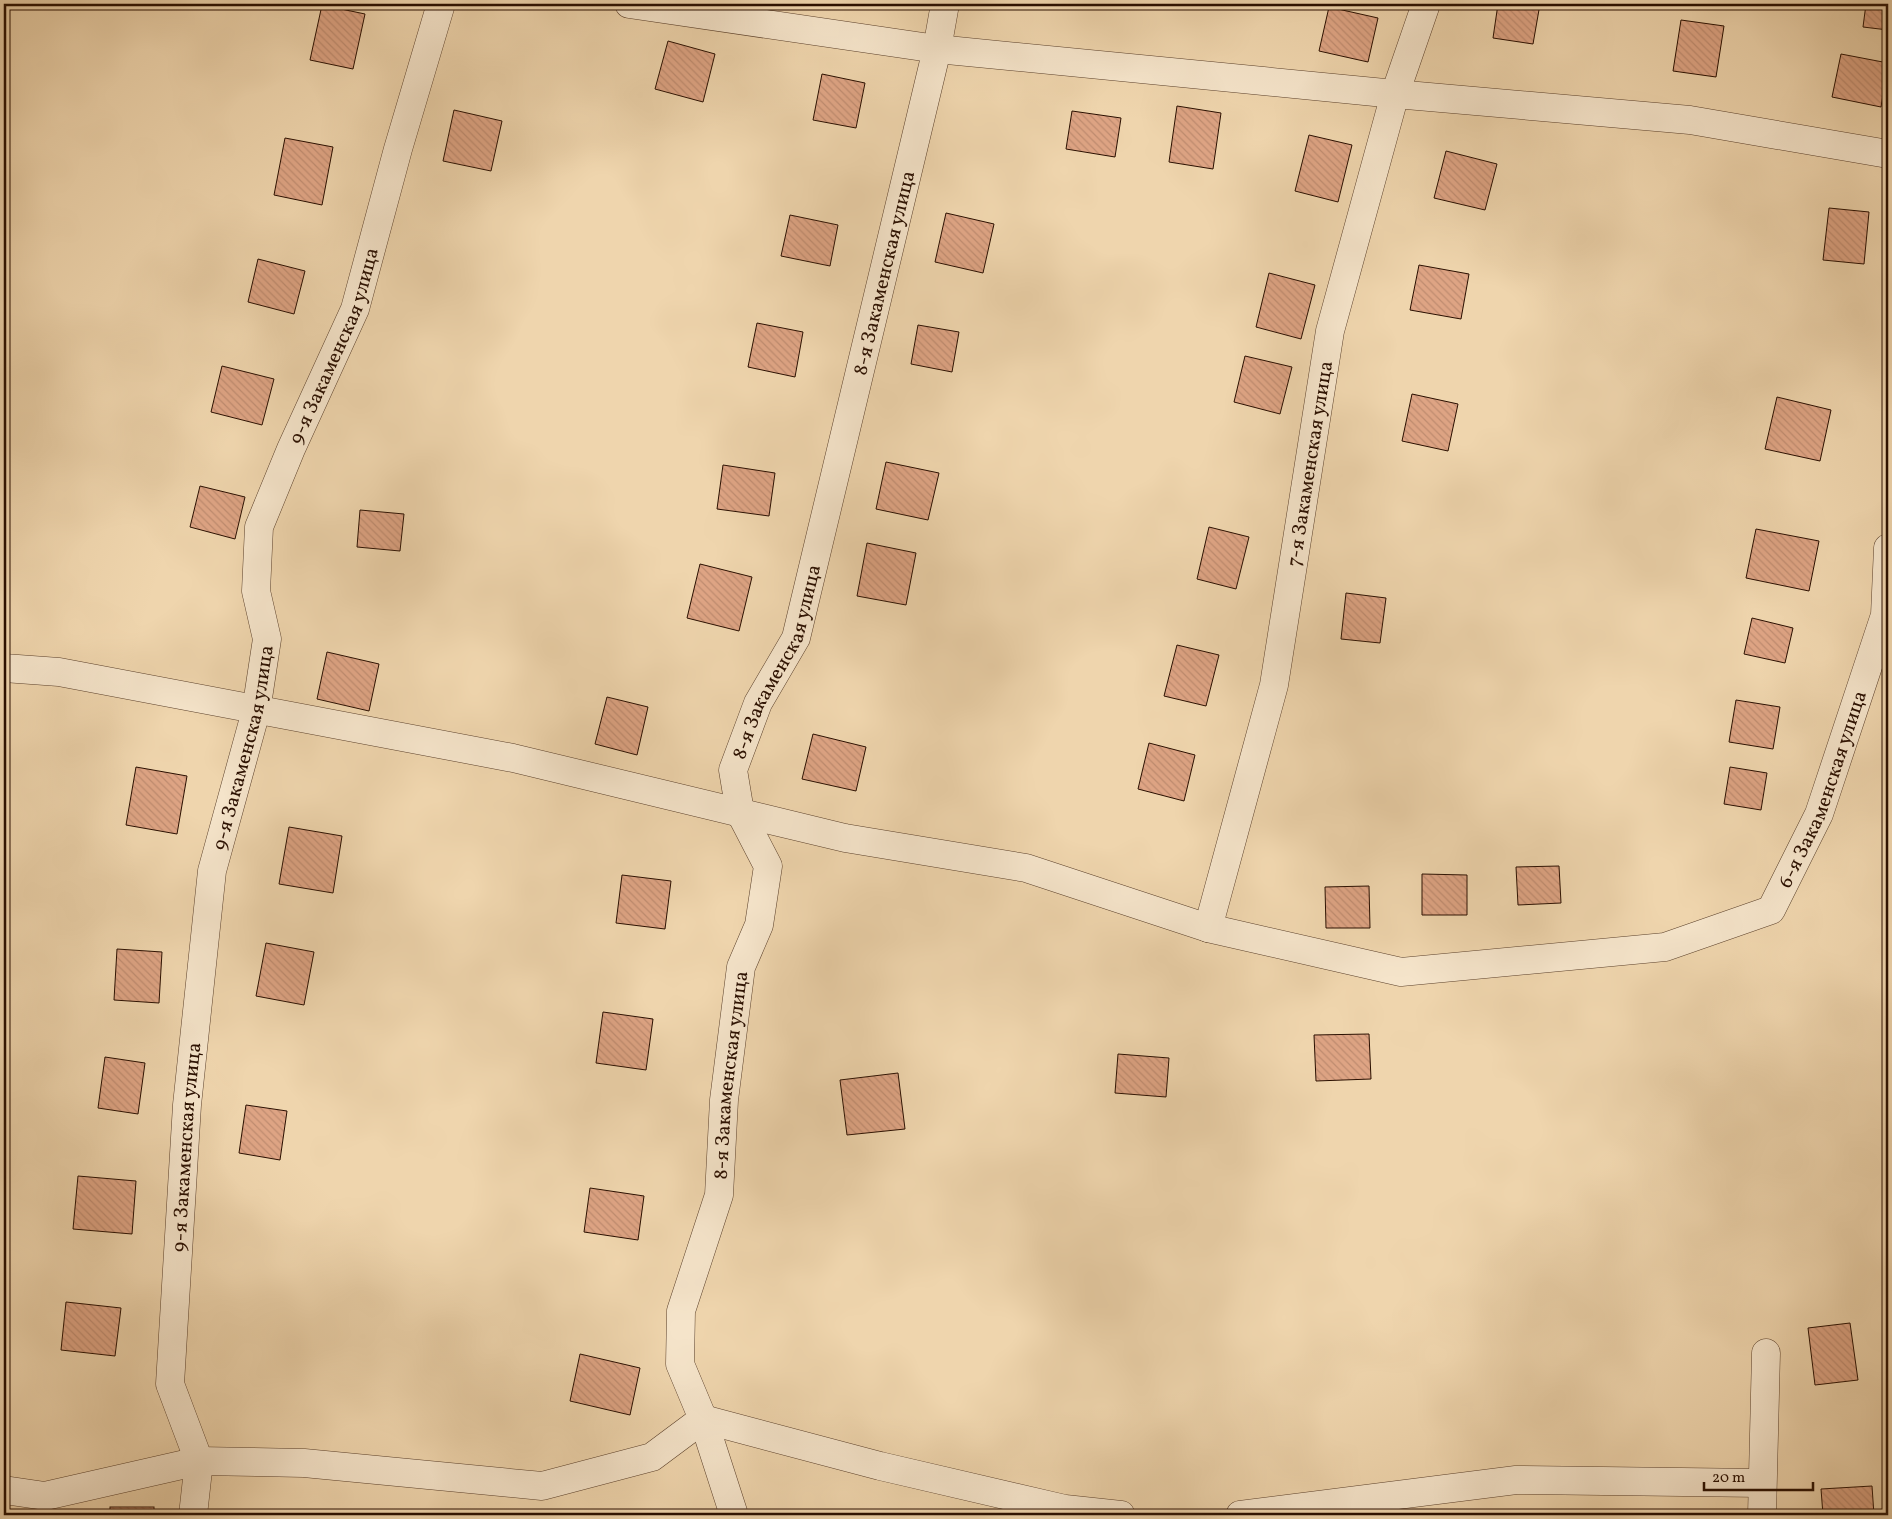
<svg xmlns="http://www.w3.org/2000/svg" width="1892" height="1519" viewBox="0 0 1892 1519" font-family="Vollkorn,serif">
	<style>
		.building { fill: url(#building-back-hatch); stroke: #2a0f00 }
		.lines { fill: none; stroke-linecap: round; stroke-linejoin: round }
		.minor-casing { stroke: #5b402b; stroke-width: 29 }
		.minor { stroke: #f5e4ca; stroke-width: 28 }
		.labels { text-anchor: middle; stroke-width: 4; stroke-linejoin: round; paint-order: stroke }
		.street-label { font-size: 20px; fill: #2a0f00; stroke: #f5e4ca }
	</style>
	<defs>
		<pattern id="building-back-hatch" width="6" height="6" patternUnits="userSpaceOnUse" patternTransform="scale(1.25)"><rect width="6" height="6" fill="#dea484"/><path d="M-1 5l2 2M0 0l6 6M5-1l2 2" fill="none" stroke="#bf8c70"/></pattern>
	</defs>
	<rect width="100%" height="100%" fill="#efd5ad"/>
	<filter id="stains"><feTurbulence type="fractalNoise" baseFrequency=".004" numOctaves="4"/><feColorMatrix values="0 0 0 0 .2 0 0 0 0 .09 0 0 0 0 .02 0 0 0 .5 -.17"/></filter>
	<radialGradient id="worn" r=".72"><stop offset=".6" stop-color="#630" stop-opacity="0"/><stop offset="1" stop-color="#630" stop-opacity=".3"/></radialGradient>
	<g class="building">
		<path d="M 1498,4 L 1540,4 L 1533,44 L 1493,38 Z"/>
		<path d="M 1866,4 L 1888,4 L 1888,30 L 1863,27 Z"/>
		<path d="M 322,5 L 365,14 L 353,69 L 310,60 Z"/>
		<path d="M 1329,7 L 1378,18 L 1368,62 L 1319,51 Z"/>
		<path d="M 1681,20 L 1724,26 L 1716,77 L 1673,71 Z"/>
		<path d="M 668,41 L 715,54 L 703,102 L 655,89 Z"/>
		<path d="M 1841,54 L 1888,63 L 1881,107 L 1832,97 Z"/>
		<path d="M 822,74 L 865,83 L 856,128 L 813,120 Z"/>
		<path d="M 1177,106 L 1221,113 L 1213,169 L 1169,162 Z"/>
		<path d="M 454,110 L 502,121 L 491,171 L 443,161 Z"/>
		<path d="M 1072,111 L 1121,118 L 1115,157 L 1066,149 Z"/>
		<path d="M 1309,135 L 1352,145 L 1338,202 L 1295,191 Z"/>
		<path d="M 285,138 L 333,147 L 322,205 L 274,195 Z"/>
		<path d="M 1446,151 L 1497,164 L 1485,210 L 1434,198 Z"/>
		<path d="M 1829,208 L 1869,212 L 1864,264 L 1823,260 Z"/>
		<path d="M 946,213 L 994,224 L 983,273 L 935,262 Z"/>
		<path d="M 790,215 L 838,225 L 830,266 L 781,256 Z"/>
		<path d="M 258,259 L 305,271 L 294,314 L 248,302 Z"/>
		<path d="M 1419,265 L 1469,274 L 1461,319 L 1410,310 Z"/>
		<path d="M 1269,273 L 1315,285 L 1301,339 L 1256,327 Z"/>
		<path d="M 757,323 L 803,332 L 795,377 L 748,367 Z"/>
		<path d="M 918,325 L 959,332 L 952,372 L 911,364 Z"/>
		<path d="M 1245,356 L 1292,367 L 1280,414 L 1234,402 Z"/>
		<path d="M 222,366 L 274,379 L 262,425 L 211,412 Z"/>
		<path d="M 1412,394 L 1458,404 L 1448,451 L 1402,441 Z"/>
		<path d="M 1777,397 L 1831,410 L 1820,461 L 1765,449 Z"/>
		<path d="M 886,462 L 939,473 L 928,520 L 876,509 Z"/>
		<path d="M 723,465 L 775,473 L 769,516 L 717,509 Z"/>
		<path d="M 200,486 L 245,497 L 235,539 L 190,527 Z"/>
		<path d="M 360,510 L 404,514 L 400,551 L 357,547 Z"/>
		<path d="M 1209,527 L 1249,537 L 1236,589 L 1197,579 Z"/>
		<path d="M 1756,529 L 1819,541 L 1809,591 L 1746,578 Z"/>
		<path d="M 867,543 L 916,553 L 906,605 L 857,596 Z"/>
		<path d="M 700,564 L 752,577 L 739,631 L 687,618 Z"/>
		<path d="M 1346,593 L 1386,598 L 1380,643 L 1341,639 Z"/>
		<path d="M 1752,618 L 1793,628 L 1785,663 L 1744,654 Z"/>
		<path d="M 1177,645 L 1219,655 L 1206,706 L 1164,696 Z"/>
		<path d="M 327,652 L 379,664 L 369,711 L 317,699 Z"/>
		<path d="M 607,697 L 648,707 L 637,755 L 595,744 Z"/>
		<path d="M 1736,700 L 1780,707 L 1773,749 L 1729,742 Z"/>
		<path d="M 813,734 L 866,747 L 856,791 L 802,779 Z"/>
		<path d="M 1149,743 L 1195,755 L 1184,801 L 1138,789 Z"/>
		<path d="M 136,767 L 187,776 L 177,834 L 126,825 Z"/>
		<path d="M 1730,767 L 1767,773 L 1761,810 L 1724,804 Z"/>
		<path d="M 289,827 L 342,836 L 333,893 L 279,884 Z"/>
		<path d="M 1559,866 L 1561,903 L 1518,905 L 1516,867 Z"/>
		<path d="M 1422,874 L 1467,875 L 1467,915 L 1422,915 Z"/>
		<path d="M 622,875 L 671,881 L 665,929 L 616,923 Z"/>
		<path d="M 1369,886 L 1370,928 L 1326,928 L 1325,887 Z"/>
		<path d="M 266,943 L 314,952 L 304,1005 L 256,996 Z"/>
		<path d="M 117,949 L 162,952 L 159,1003 L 114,1000 Z"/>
		<path d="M 603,1012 L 653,1019 L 646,1070 L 596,1063 Z"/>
		<path d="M 1369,1034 L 1371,1079 L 1316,1081 L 1314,1035 Z"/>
		<path d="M 1118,1054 L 1169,1058 L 1166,1097 L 1115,1093 Z"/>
		<path d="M 105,1057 L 145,1063 L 138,1114 L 98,1108 Z"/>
		<path d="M 898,1073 L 905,1129 L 847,1135 L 840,1080 Z"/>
		<path d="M 246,1105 L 287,1111 L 280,1160 L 239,1153 Z"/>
		<path d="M 78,1176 L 136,1181 L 132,1234 L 73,1229 Z"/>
		<path d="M 590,1188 L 644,1196 L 638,1240 L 584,1232 Z"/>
		<path d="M 66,1302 L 121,1308 L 115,1356 L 61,1350 Z"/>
		<path d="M 1850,1323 L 1858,1380 L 1815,1385 L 1808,1328 Z"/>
		<path d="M 580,1354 L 640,1368 L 630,1415 L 570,1401 Z"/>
		<path d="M 1872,1486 L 1874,1515 L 1823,1515 L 1821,1489 Z"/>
		<rect x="110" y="1507" width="44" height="8"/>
	</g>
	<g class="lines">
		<g class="minor-casing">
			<g id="minor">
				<path d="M 629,4 L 937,49 L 1395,94 L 1690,120 L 1888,154"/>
				<path id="s1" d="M 4,668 L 59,672 L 513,758 L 845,838 L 1026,868 L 1208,928 L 1401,972 L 1665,947 L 1771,910 L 1819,814 L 1885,615 L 1888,548"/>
				<path id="s2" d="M 1208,928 L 1274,685 L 1330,331 L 1395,94 L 1426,4"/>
				<path d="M 4,1490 L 45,1496 L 199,1461 L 304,1463 L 542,1486 L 652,1457 L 703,1419 L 880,1466 L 1065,1509 L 1121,1515"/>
				<path id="s3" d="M 193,1515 L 199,1461 L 170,1384 L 187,1105 L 212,871 L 256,711 L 267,639 L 256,591 L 259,527 L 291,449 L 355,309 L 398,149 L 441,4"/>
				<path id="s4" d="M 734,1515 L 703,1419 L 680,1364 L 681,1311 L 719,1195 L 724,1100 L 741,967 L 759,925 L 768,866 L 740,812 L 733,770 L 758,703 L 796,638 L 937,49 L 945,4"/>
				<path d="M 1240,1515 L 1516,1480 L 1761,1483"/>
				<path d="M 1762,1515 L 1766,1353"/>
			</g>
		</g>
		<use href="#minor" class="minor"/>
	</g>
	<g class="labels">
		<g class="street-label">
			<text dy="7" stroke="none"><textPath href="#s4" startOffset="1296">8-я Закаменская улица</textPath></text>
			<text dy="7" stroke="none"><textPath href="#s3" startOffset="1200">9-я Закаменская улица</textPath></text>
			<text dy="7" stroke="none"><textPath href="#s2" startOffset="476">7-я Закаменская улица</textPath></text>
			<text dy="7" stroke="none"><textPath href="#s4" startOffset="891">8-я Закаменская улица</textPath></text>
			<text dy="7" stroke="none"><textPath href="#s3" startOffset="779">9-я Закаменская улица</textPath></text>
			<text dy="7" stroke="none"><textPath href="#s1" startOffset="1941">6-я Закаменская улица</textPath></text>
			<text dy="7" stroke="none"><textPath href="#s4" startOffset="456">8-я Закаменская улица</textPath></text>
			<text dy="7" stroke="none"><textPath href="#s3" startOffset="374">9-я Закаменская улица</textPath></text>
		</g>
	</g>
	<rect width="1892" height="1519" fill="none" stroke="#efd5ad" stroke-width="20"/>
	<rect x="5" y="5" width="1882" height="1509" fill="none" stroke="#2a0f00" stroke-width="2.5"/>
	<rect x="10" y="10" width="1872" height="1499" fill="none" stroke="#2a0f00"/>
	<path d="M1704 1482v8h109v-8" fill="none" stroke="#2a0f00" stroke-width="2.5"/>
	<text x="1712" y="1482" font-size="15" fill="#2a0f00" stroke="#f5e4ca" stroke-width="4" paint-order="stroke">20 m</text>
	<rect width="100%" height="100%" filter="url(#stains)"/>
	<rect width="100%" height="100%" fill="url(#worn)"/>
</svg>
